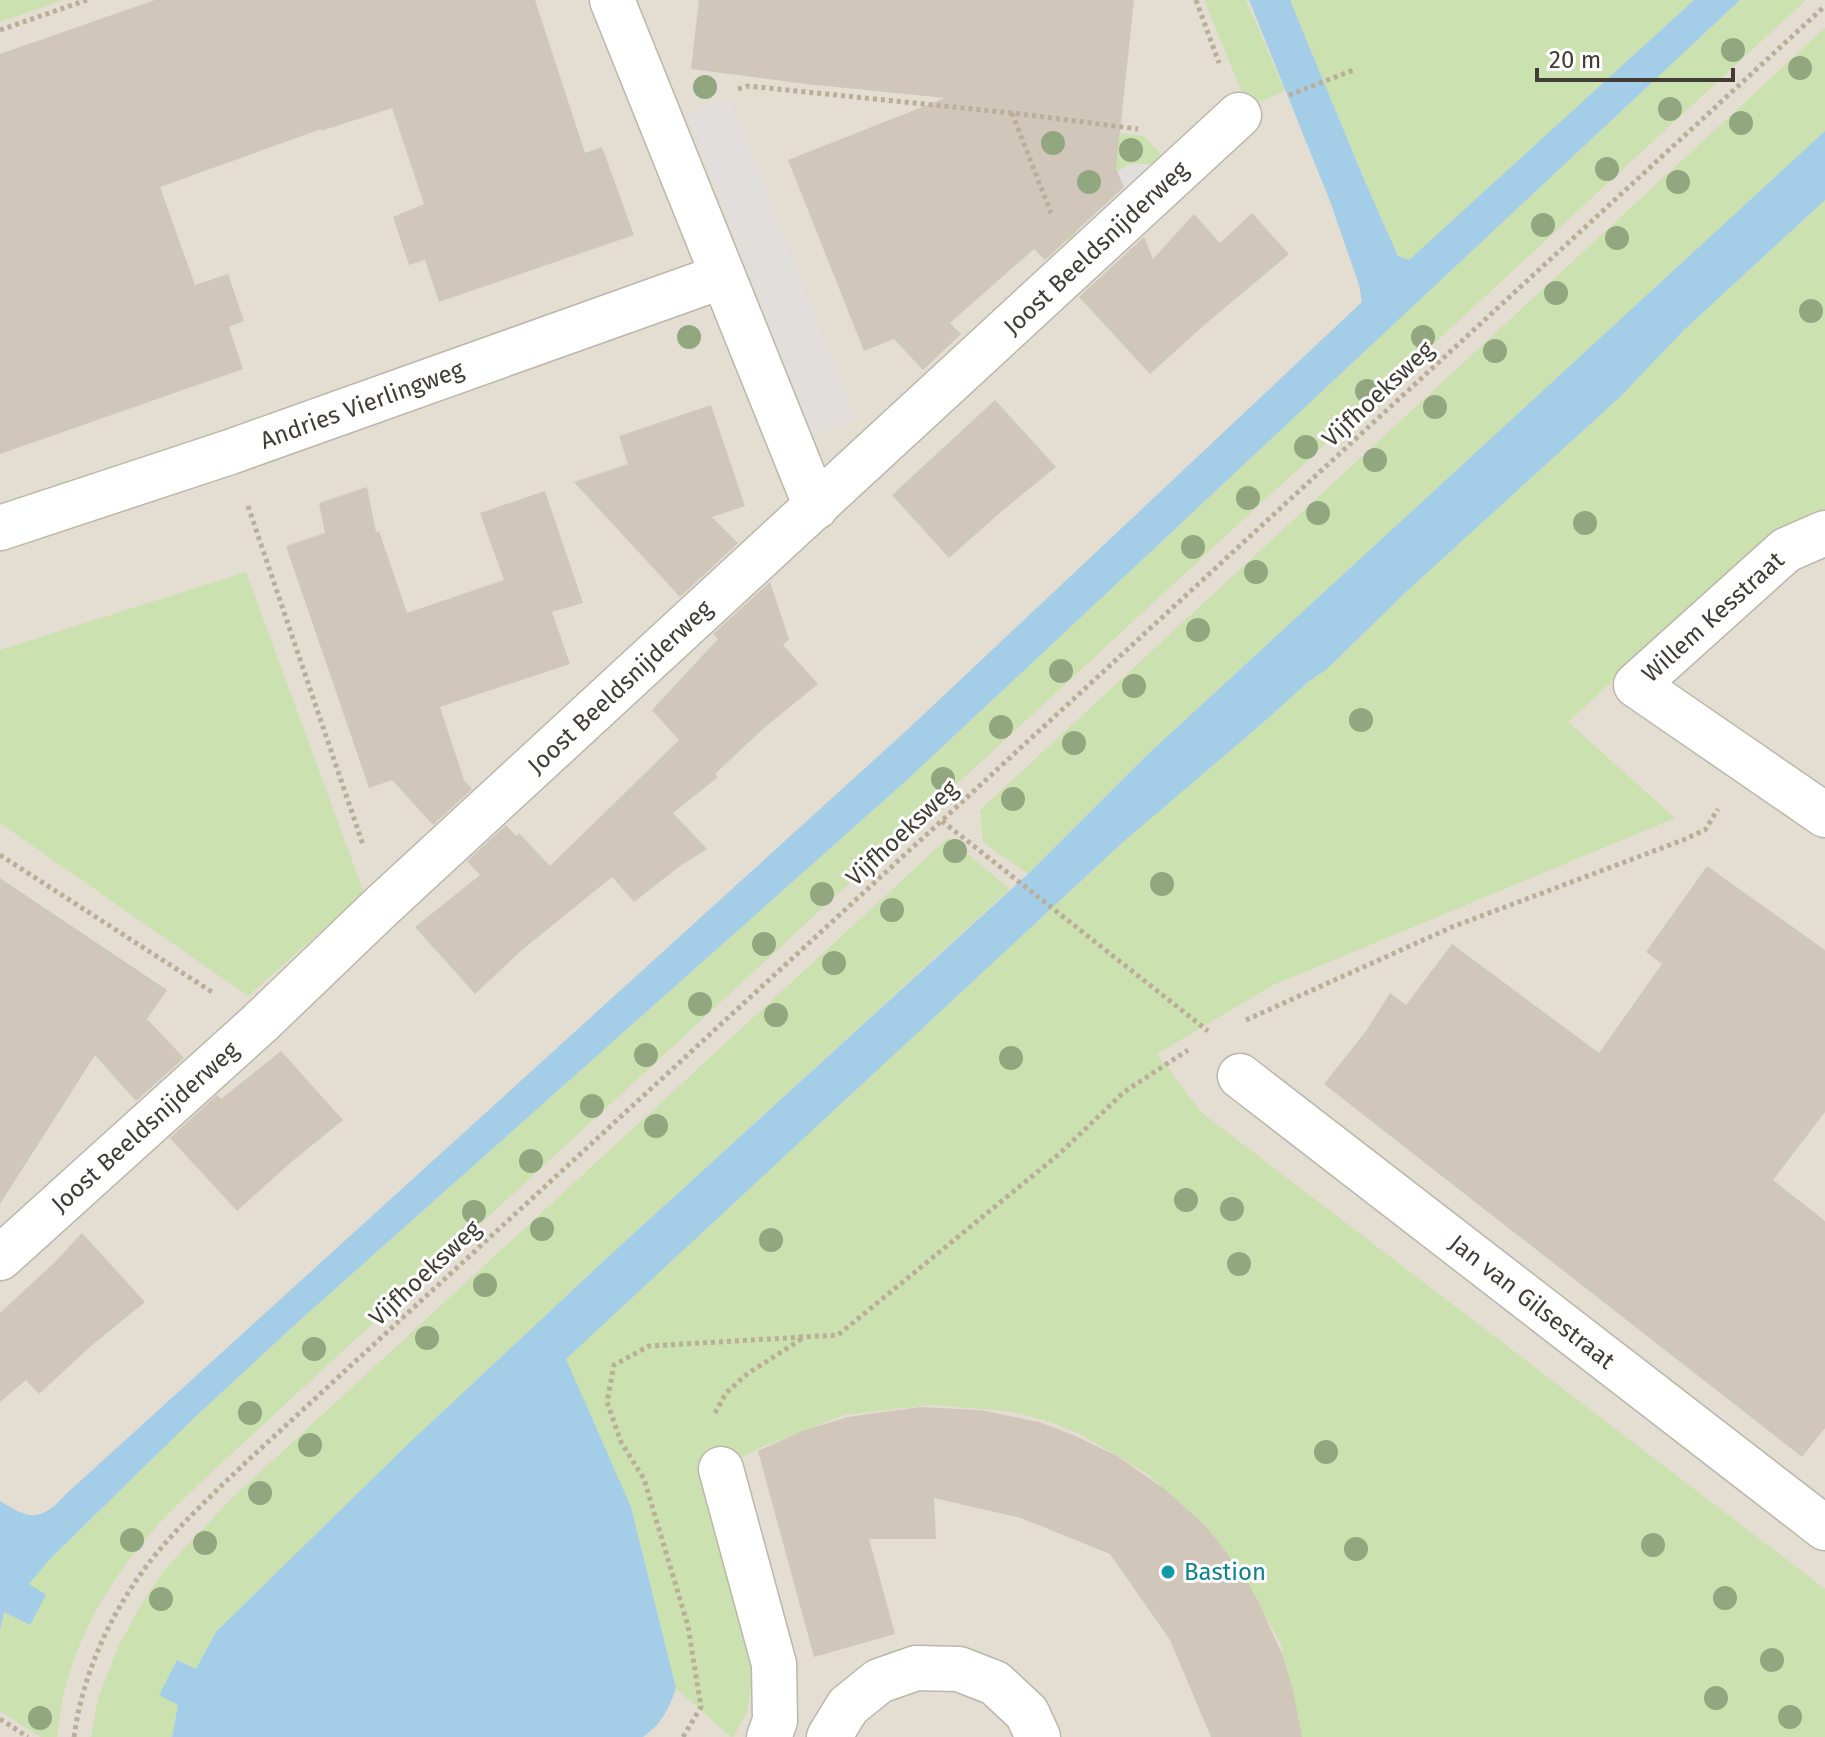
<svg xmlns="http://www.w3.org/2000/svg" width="1825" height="1737" viewBox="0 0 1825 1737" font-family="'Fira Sans',sans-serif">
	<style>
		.residential { fill: #e3ddd2 }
		.green { fill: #cbe1af }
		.parking { fill: #e1dedb }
		.water { fill: #a4cde8 }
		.building { fill: #d0c7ba }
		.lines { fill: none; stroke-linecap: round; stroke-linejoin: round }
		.minor-casing { stroke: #bdb6aa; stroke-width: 47 }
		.path { stroke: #bbae99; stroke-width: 5; stroke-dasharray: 4 4; stroke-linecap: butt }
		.minor { stroke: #fff; stroke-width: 44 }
		.tree { fill: #92a67f }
		.culture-dot { fill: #0f9aa8; stroke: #fff; stroke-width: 3 }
		.labels { text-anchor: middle; stroke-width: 6; stroke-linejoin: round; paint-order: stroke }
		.street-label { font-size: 24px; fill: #413c34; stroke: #fff }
		.culture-label { font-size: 24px; fill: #0d838f; stroke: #fff; text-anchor: start }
	</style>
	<rect width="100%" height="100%" fill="#f0ece3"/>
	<rect class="residential" x="0" y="0" width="1825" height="1737"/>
	<g class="green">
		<path d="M 0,0 L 63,0 L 0,22 Z"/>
		<path d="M 1204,0 L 1246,0 L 1285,91 L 1248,107 Z"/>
		<path d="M 1290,0 L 1694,0 L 1409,260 L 1398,256 L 1363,177 Z"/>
		<path d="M 1740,0 L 1806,0 L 202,1481 C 186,1497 169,1512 154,1529 C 115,1573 79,1631 65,1689 C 61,1704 59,1721 57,1737 L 41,1737 L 0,1711 L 0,1631 L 4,1612 L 29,1625 L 46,1595 L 28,1585 L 50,1559 L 194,1418 L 299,1321 L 908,779 Z"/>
		<path d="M 1825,28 L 1825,131 L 1147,755 L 1028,874 L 983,842 L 980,810 Z"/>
		<path d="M 1022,122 L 1144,136 L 1164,158 L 1069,245 Z"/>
		<path d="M 1825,200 L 1825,516 L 1761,544 L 1568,722 L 1675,818 L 1271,986 L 1157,1054 L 1202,1113 L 1825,1589 L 1825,1737 L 1300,1737 L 1299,1721 L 1281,1644 L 1238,1567 L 1215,1539 L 1148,1474 L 1082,1435 L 1051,1422 L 1009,1411 L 929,1405 L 844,1415 L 762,1447 L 703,1477 L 756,1675 L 749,1698 L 747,1712 L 733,1737 L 731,1737 L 676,1688 L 631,1507 L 565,1359 L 1122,843 L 1266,720 L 1308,682 L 1327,669 L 1407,591 L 1620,397 L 1684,330 Z"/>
		<path d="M 246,572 L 364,893 L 248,996 L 0,823 L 0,650 Z"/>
		<path d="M 948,838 L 1010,889 L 608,1257 L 408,1444 L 216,1632 L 196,1670 L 178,1660 L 178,1705 L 172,1737 L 91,1737 L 98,1699 L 119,1645 L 141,1605 L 166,1568 L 231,1499 Z"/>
	</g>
	<g class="parking">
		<path d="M 730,97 L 856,418 L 813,436 L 687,114 Z"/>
		<path d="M 1128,164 L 1156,164 L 1074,241 L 1083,199 Z"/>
	</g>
	<g class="water">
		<path d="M 1249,0 L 1290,0 L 1363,177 L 1398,256 L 1409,260 L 1694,0 L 1740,0 L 908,779 L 299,1321 L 194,1418 L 50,1559 L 29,1584 L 46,1595 L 30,1625 L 4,1612 L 0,1631 L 0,1501 C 30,1520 41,1522 66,1494 L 907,730 L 1362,302 L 1359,285 L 1330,201 Z"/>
		<path d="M 1825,131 L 1825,200 L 1684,330 L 1620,397 L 1407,591 L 1327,669 L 1308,682 L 1266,720 L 1122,843 L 566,1359 L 631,1507 L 676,1688 C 669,1708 662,1724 643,1737 L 172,1737 L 178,1705 L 159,1695 L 177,1660 L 196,1669 L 216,1632 L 408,1444 L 608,1257 L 1028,874 L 1147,755 Z"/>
	</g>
	<g class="building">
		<path d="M 155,0 L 535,0 L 585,153 L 602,147 L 634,235 L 439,302 L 425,260 L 409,265 L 393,217 L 424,204 L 392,108 L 321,131 L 321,129 L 160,187 L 195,285 L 228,274 L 244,321 L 229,327 L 243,369 L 0,454 L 0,54 Z"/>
		<path d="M 699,0 L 1134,0 L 1116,169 L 1124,187 L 1045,260 L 1034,249 L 950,323 L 961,334 L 923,370 L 894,339 L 864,351 L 788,160 L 945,98 L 806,84 L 691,69 Z"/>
		<path d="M 1252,213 L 1289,254 L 1202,327 L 1150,374 L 1079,297 L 1144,237 L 1153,259 L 1194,214 L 1220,243 Z"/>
		<path d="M 995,400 L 1056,467 L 1002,511 L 949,558 L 892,495 Z"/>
		<path d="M 711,405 L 745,506 L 712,517 L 738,543 L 680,597 L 574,482 L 628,464 L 619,436 Z"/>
		<path d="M 367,487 L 376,532 L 379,531 L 407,613 L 504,580 L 480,513 L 545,491 L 583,603 L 552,612 L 570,664 L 440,707 L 464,780 L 472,789 L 433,825 L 392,780 L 369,788 L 286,546 L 325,533 L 319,503 Z"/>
		<path d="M 770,582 L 789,639 L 783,645 L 818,684 L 764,728 L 715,774 L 718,777 L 673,813 L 707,849 L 680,866 L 634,902 L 612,877 L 522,950 L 475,994 L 415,927 L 480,875 L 467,861 L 506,825 L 516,836 L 519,833 L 550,866 L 679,740 L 652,710 L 718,639 L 713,634 Z"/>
		<path d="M 1707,866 L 1825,950 L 1825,1112 L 1773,1180 L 1825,1221 L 1825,1428 L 1802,1457 L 1324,1084 L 1366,1031 L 1390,993 L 1406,1005 L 1452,944 L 1599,1053 L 1662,964 L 1646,952 Z"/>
		<path d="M 0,878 L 167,990 L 147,1019 L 184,1058 L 136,1101 L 95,1055 L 0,1204 Z"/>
		<path d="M 281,1051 L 343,1120 L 289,1164 L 237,1211 L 170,1138 L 217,1095 L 221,1099 Z"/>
		<path d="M 82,1233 L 145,1302 L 91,1346 L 39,1394 L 26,1380 L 0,1402 L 0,1313 L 55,1262 Z"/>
		<path d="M 920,1407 L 980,1410 L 1039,1422 L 1073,1435 L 1117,1456 L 1166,1490 L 1202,1523 L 1218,1541 L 1246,1580 L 1258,1601 L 1283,1656 L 1293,1690 L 1302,1737 L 1211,1737 L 1170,1640 L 1110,1554 L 1021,1518 L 934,1498 L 936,1539 L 869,1539 L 895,1634 L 814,1657 L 758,1451 L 802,1431 L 848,1417 Z"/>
	</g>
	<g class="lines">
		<g class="minor-casing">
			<g id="minor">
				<path d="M 612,0 L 816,507"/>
				<path d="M 0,528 L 230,452 L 723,276"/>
				<path d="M 1825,533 L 1786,550 L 1636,685 L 1825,815"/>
				<path d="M 1240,1076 L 1825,1528"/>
				<path d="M 0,1258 L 260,1023 L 383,905 L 1239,115"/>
				<path d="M 721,1469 L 774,1664 L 775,1721 L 769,1737"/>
				<path d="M 829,1737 L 848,1706 L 879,1681 L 916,1668 L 959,1669 L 995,1683 L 1027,1713 L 1038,1737"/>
			</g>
		</g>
		<g class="path">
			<path d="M 1196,0 L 1219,63"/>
			<path d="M 0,30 L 87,0"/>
			<path d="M 738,89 L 748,86 L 1012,113 L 1138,129"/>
			<path d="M 1289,95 L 1356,69"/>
			<path d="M 1012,113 L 1051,213"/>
			<path d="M 248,506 L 363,845"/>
			<path d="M 942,821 L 1208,1031"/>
			<path d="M 0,855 L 212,992"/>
			<path d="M 1246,1020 L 1452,927 L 1683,840 L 1705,830 L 1718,809"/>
			<path d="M 715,1413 L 726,1393 L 747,1374 L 803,1338"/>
			<path d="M 0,1719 L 28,1737"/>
			<path d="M 74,1737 C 83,1669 116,1601 161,1548 C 186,1519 215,1492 243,1465 L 1825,6"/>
			<path d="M 683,1737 L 701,1707 L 688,1626 L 644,1479 L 621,1442 L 607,1402 L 614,1365 L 649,1346 L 838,1335 L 1058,1155 L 1124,1092 L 1188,1050"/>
		</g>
		<use href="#minor" class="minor"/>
	</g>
	<g class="tree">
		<circle cx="1733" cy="50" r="12"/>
		<circle cx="1800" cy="68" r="12"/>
		<circle cx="705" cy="87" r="12"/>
		<circle cx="1670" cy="109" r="12"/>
		<circle cx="1741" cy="123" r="12"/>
		<circle cx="1053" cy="143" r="12"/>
		<circle cx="1131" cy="150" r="12"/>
		<circle cx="1607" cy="169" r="12"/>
		<circle cx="1089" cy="182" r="12"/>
		<circle cx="1678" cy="182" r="12"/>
		<circle cx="1543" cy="225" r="12"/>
		<circle cx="1617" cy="238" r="12"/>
		<circle cx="1556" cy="293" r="12"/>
		<circle cx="1811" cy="311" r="12"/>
		<circle cx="689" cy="337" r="12"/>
		<circle cx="1423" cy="337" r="12"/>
		<circle cx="1495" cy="351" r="12"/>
		<circle cx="1367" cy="391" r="12"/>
		<circle cx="1435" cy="407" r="12"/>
		<circle cx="1306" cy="447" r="12"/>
		<circle cx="1375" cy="460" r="12"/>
		<circle cx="1248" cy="498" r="12"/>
		<circle cx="1318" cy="513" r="12"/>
		<circle cx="1585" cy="523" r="12"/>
		<circle cx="1193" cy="547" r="12"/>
		<circle cx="1256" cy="572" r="12"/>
		<circle cx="1198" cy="630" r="12"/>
		<circle cx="1061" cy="671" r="12"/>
		<circle cx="1134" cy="686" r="12"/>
		<circle cx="1361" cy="720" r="12"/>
		<circle cx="1001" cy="727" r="12"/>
		<circle cx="1074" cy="743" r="12"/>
		<circle cx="943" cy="779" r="12"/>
		<circle cx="1013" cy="799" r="12"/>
		<circle cx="955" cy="851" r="12"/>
		<circle cx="1162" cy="884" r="12"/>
		<circle cx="822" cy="894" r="12"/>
		<circle cx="892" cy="910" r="12"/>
		<circle cx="764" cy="944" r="12"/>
		<circle cx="834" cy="963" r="12"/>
		<circle cx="700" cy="1004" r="12"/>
		<circle cx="776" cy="1015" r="12"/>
		<circle cx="646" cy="1055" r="12"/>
		<circle cx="1011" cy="1058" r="12"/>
		<circle cx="592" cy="1106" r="12"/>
		<circle cx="656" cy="1126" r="12"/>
		<circle cx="531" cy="1161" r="12"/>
		<circle cx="1186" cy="1200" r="12"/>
		<circle cx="1232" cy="1209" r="12"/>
		<circle cx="474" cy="1212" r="12"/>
		<circle cx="542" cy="1229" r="12"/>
		<circle cx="771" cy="1240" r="12"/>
		<circle cx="1239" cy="1264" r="12"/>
		<circle cx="485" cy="1285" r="12"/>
		<circle cx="427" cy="1338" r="12"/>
		<circle cx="314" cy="1349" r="12"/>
		<circle cx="250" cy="1413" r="12"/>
		<circle cx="310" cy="1445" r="12"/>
		<circle cx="1326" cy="1452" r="12"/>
		<circle cx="260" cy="1493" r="12"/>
		<circle cx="132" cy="1540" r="12"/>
		<circle cx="205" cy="1543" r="12"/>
		<circle cx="1653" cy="1545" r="12"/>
		<circle cx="1356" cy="1549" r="12"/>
		<circle cx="1725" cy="1598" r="12"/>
		<circle cx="161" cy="1599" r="12"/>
		<circle cx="1772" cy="1660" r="12"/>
		<circle cx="1716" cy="1698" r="12"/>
		<circle cx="1790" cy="1717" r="12"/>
		<circle cx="40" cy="1718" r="12"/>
	</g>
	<circle class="culture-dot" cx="1168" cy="1572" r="8"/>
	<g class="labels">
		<g class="street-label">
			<text transform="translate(1096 248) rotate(-43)" y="8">Joost Beeldsnijderweg</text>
			<text transform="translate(1378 394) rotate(-43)" y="8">Vijfhoeksweg</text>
			<text transform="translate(362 405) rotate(-20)" y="8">Andries Vierlingweg</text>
			<text transform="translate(1713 617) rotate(-42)" y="8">Willem Kesstraat</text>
			<text transform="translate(620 687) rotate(-43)" y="8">Joost Beeldsnijderweg</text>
			<text transform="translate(902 833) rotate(-43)" y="8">Vijfhoeksweg</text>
			<text transform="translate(145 1127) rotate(-42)" y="8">Joost Beeldsnijderweg</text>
			<text transform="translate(425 1273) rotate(-43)" y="8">Vijfhoeksweg</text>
			<text transform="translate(1532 1302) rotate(38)" y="8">Jan van Gilsestraat</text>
		</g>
		<g class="culture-label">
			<text x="1184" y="1580">Bastion</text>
		</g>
	</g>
	<path d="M1537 68v12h196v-12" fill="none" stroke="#413c34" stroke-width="4"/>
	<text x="1549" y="68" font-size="24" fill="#413c34" stroke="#ffffff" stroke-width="6" paint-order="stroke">20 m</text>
</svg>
